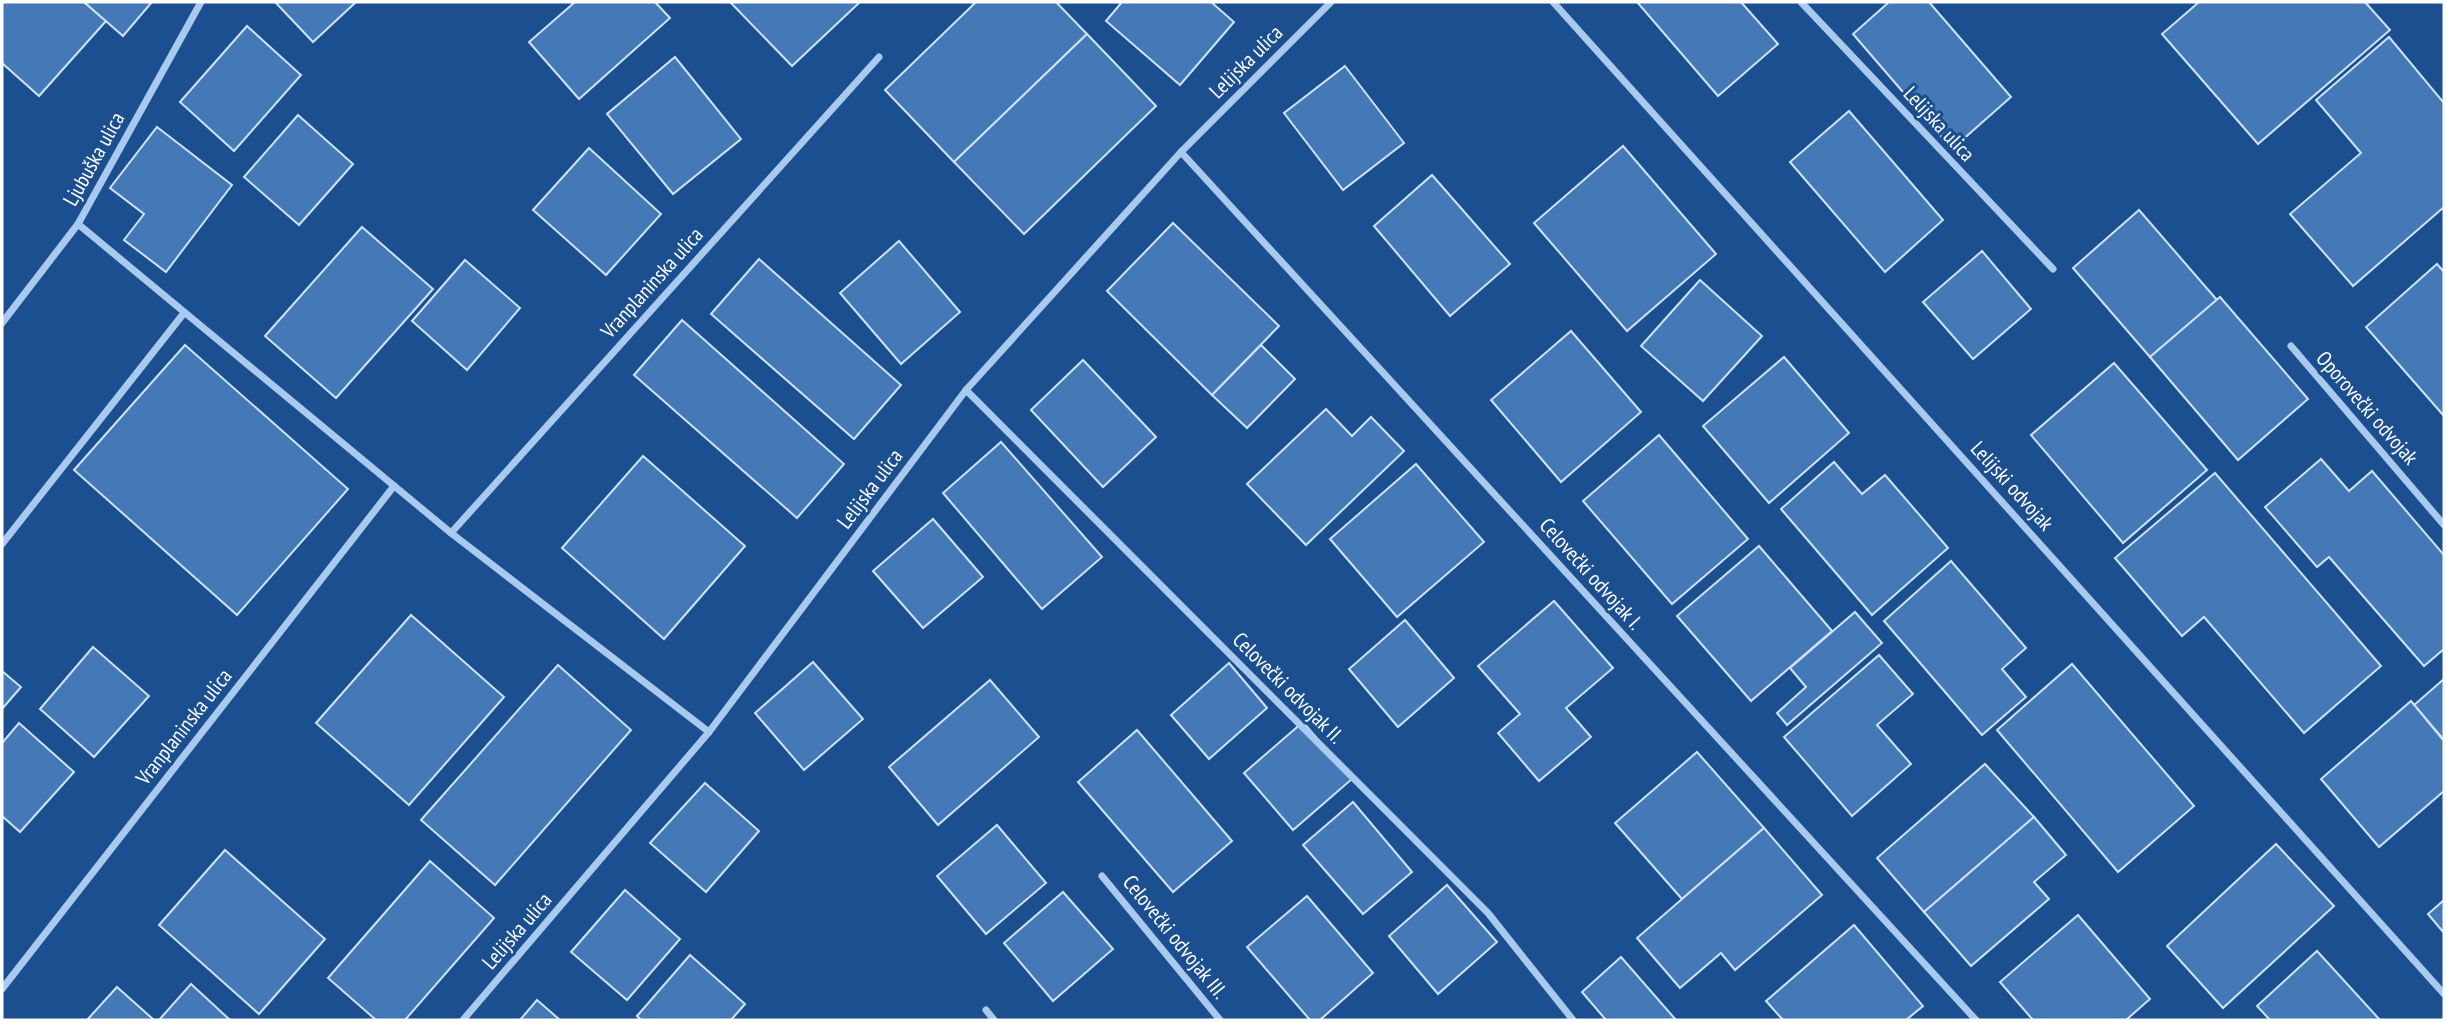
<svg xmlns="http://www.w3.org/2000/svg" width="2446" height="1022" viewBox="0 0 2446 1022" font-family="'PT Sans Narrow',sans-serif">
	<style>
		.building { fill: #4478b7; stroke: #cfe3fa; stroke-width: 2 }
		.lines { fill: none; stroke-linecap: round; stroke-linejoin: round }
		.street { stroke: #a9c9ee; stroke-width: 7 }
		.labels { text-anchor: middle; stroke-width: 6; stroke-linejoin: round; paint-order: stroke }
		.street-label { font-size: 21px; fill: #fff; stroke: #1b4f8f }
	</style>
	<rect width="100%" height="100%" fill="#1b4f8f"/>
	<g class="building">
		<path d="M 2,2 L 84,2 L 106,21 L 39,96 L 2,63 Z"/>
		<path d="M 84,2 L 152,2 L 123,36 Z"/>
		<path d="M 275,2 L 356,2 L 313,42 Z"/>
		<path d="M 575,2 L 655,2 L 670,18 L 579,99 L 529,42 Z"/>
		<path d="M 730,2 L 860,2 L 792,66 Z"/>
		<path d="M 976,2 L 1056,2 L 1087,34 L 954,162 L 885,90 Z"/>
		<path d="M 1122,2 L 1211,2 L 1234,22 L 1180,85 L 1106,21 Z"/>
		<path d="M 1637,2 L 1741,2 L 1778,44 L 1718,96 Z"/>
		<path d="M 1889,2 L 1929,2 L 2011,97 L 1952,149 L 1853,34 Z"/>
		<path d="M 2199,2 L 2365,2 L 2390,30 L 2258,144 L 2162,34 Z"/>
		<path d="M 247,26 L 301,75 L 234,151 L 180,102 Z"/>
		<path d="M 1087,34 L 1156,106 L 1024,234 L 954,162 Z"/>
		<path d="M 2389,37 L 2444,103 L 2444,207 L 2353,286 L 2290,214 L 2361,153 L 2316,100 Z"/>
		<path d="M 675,57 L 741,139 L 673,194 L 607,114 Z"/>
		<path d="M 1345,66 L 1404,143 L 1343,190 L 1284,113 Z"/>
		<path d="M 1849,111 L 1943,220 L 1885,272 L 1790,162 Z"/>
		<path d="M 298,115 L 353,164 L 299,225 L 244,177 Z"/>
		<path d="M 157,127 L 232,185 L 166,272 L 124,240 L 144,214 L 110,188 Z"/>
		<path d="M 1623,146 L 1716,254 L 1627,331 L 1534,223 Z"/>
		<path d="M 589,148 L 661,214 L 606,275 L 533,210 Z"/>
		<path d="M 1432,175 L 1510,264 L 1450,316 L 1374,226 Z"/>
		<path d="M 2139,210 L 2217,300 L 2150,357 L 2073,268 Z"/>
		<path d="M 1173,223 L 1279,326 L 1212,395 L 1107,291 Z"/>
		<path d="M 362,227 L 433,289 L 336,398 L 265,336 Z"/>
		<path d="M 899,241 L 960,312 L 901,364 L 840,293 Z"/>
		<path d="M 1982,251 L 2031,309 L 1973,359 L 1923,302 Z"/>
		<path d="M 759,259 L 901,385 L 854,439 L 711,314 Z"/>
		<path d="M 465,260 L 520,308 L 467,370 L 412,321 Z"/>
		<path d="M 2437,264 L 2444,272 L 2444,416 L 2366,327 Z"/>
		<path d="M 1700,280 L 1762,336 L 1703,401 L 1641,346 Z"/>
		<path d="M 2220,297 L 2308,399 L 2238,460 L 2150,357 Z"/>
		<path d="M 682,320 L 844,464 L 797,518 L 634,375 Z"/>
		<path d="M 1571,331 L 1641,412 L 1561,482 L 1491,400 Z"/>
		<path d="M 185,345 L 348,489 L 237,615 L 74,470 Z"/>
		<path d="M 1261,345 L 1295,379 L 1247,428 L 1212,395 Z"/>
		<path d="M 1784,357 L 1849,433 L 1769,503 L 1703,426 Z"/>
		<path d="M 1083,360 L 1156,437 L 1103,487 L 1031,410 Z"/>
		<path d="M 2114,363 L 2207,470 L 2123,543 L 2031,435 Z"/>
		<path d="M 1326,409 L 1352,436 L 1371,417 L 1404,451 L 1306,545 L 1247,484 Z"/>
		<path d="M 1659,435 L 1748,539 L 1672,604 L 1583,501 Z"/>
		<path d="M 1001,442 L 1102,557 L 1042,609 L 943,493 Z"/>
		<path d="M 643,456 L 745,546 L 664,639 L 562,548 Z"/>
		<path d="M 2321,459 L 2349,491 L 2372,471 L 2444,555 L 2444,649 L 2424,666 L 2329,557 L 2317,567 L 2265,507 Z"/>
		<path d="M 1834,462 L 1862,494 L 1885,475 L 1948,548 L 1872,615 L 1781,509 Z"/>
		<path d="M 1416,464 L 1484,542 L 1397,617 L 1330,539 Z"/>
		<path d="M 2215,473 L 2381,666 L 2304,733 L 2204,617 L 2182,636 L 2115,558 Z"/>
		<path d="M 933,519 L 983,577 L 923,628 L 873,571 Z"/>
		<path d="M 1759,546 L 1832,631 L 1751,701 L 1677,616 Z"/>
		<path d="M 1951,561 L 2026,648 L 2002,669 L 2026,697 L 1982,735 L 1884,621 Z"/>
		<path d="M 1554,601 L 1613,668 L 1566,708 L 1591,737 L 1539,781 L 1498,733 L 1520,714 L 1478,666 Z"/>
		<path d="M 1855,612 L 1882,643 L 1787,725 L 1777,713 L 1806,687 L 1790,668 Z"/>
		<path d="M 411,615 L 504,697 L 409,805 L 316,723 Z"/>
		<path d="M 1405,620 L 1454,678 L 1398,727 L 1349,669 Z"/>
		<path d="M 93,647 L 149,696 L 94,757 L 40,709 Z"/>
		<path d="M 1879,655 L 1913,694 L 1877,725 L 1911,764 L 1852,816 L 1784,737 Z"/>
		<path d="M 813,662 L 863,719 L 804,770 L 755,713 Z"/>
		<path d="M 1229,663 L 1267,708 L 1209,759 L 1171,715 Z"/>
		<path d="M 2072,664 L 2194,806 L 2118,872 L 1997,730 Z"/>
		<path d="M 558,665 L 631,730 L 495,885 L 421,820 Z"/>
		<path d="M 2,671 L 21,687 L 2,709 Z"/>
		<path d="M 2444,679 L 2444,740 L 2414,705 Z"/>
		<path d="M 990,680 L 1039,737 L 938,825 L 889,767 Z"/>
		<path d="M 2411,701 L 2444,741 L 2444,791 L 2379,847 L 2321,779 Z"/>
		<path d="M 1303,722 L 1352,779 L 1293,830 L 1244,773 Z"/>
		<path d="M 19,723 L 74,772 L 20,832 L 2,816 L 2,743 Z"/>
		<path d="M 1137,730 L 1232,841 L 1173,892 L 1078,782 Z"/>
		<path d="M 1697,752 L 1764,828 L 1682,899 L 1615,823 Z"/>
		<path d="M 1985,764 L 2034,817 L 1924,912 L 1877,858 Z"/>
		<path d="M 705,783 L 759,831 L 706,892 L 650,843 Z"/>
		<path d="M 1353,802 L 1412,872 L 1363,914 L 1303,845 Z"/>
		<path d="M 2034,817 L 2066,855 L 2034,882 L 2049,899 L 1971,966 L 1924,912 Z"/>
		<path d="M 997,825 L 1046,883 L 986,934 L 937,876 Z"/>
		<path d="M 1764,828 L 1822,895 L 1735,970 L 1721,953 L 1680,988 L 1637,938 Z"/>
		<path d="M 2276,844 L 2334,906 L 2223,1008 L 2167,946 Z"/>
		<path d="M 225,850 L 325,939 L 259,1014 L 159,925 Z"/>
		<path d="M 430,861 L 494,918 L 405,1020 L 376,1020 L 328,978 Z"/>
		<path d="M 1447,885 L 1497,942 L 1438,994 L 1389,936 Z"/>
		<path d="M 625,890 L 680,939 L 627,1000 L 571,952 Z"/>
		<path d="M 1063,892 L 1113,949 L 1053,1001 L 1004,943 Z"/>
		<path d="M 1307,896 L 1373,973 L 1320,1020 L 1310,1020 L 1247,947 Z"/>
		<path d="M 2444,900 L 2444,933 L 2428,914 Z"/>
		<path d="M 2078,915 L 2150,999 L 2126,1020 L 2033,1020 L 2000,982 Z"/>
		<path d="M 1854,925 L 1923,1006 L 1906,1020 L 1783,1020 L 1766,1001 Z"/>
		<path d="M 2317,951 L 2380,1020 L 2270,1020 L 2257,1006 Z"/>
		<path d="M 690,955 L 745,1004 L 731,1020 L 641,1020 L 637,1016 Z"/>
		<path d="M 1621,957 L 1676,1020 L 1606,1020 L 1582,992 Z"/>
		<path d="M 191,984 L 230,1020 L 159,1020 Z"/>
		<path d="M 117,987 L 154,1020 L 87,1020 Z"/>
		<path d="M 537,1000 L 560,1020 L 520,1020 Z"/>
	</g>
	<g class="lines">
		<g class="street">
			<path d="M 1553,2 L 2444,994"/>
			<path d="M 1801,2 L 2053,269"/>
			<path d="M 1181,152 L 1976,1020"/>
			<path d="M 78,224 L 451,533 L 709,732"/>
			<path d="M 2,323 L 78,224 L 201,2"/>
			<path d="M 2291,346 L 2444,525"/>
			<path d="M 966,390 L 1488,913 L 1573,1020"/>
			<path d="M 451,533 L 879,57"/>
			<path d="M 2,544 L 184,313"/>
			<path d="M 1102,876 L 1220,1020"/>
			<path d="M 2,989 L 394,486"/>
			<path d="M 986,1010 L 994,1020"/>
			<path d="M 463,1020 L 709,732 L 966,390 L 1181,152 L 1331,2"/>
		</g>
	</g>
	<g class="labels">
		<g class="street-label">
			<text transform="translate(1246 62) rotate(-45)" y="7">Lelijska ulica</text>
			<text transform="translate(1939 124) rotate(47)" y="7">Lelijska ulica</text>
			<text transform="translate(94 159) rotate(-61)" y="7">Ljubuška ulica</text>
			<text transform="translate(652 283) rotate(-48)" y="7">Vranplaninska ulica</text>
			<text transform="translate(2367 408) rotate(49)" y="7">Oporovečki odvojak</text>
			<text transform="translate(2012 486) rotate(48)" y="7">Lelijski odvojak</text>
			<text transform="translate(870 489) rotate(-53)" y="7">Lelijska ulica</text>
			<text transform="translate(1591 574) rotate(48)" y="7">Celovečki odvojak I.</text>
			<text transform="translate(1288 688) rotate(45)" y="7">Celovečki odvojak II.</text>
			<text transform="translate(184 727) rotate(-52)" y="7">Vranplaninska ulica</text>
			<text transform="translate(517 931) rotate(-49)" y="7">Lelijska ulica</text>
			<text transform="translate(1175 937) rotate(51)" y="7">Celovečki odvojak III.</text>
		</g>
	</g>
	<rect width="2446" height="1022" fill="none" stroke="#ffffff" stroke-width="7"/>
</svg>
